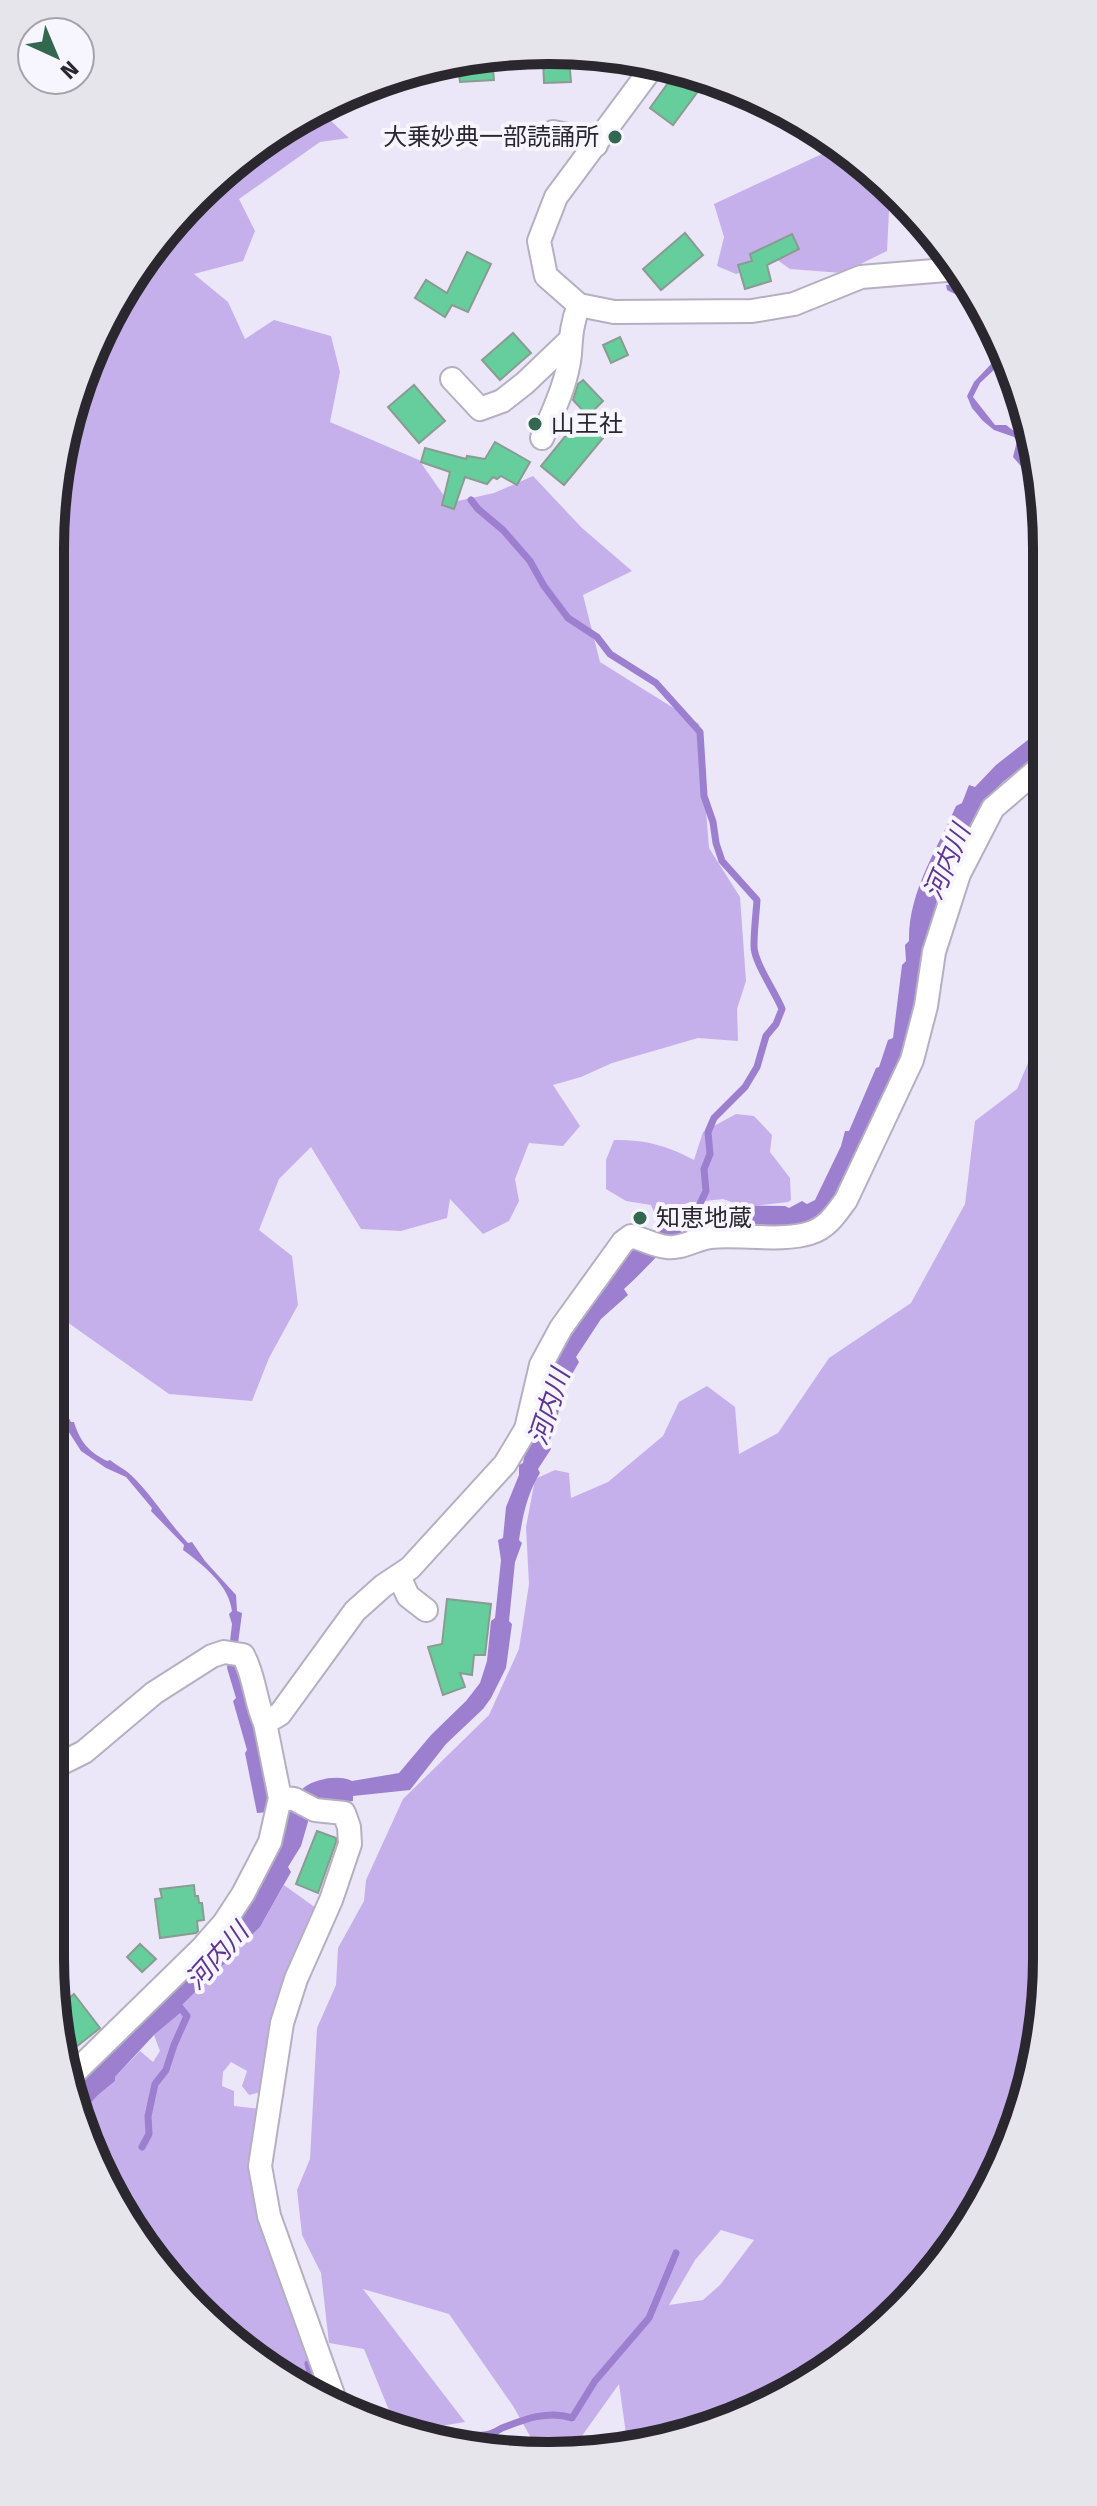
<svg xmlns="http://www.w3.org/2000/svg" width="1097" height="2506" viewBox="0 0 1097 2506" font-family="'Fira Sans','Noto Sans JP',sans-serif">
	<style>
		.green { fill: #c5b0ec; fill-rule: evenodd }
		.water { fill: #9d7fd0 }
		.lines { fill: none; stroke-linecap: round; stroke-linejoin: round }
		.stream { stroke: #9d7fd0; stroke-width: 7 }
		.building { fill: #66ce9d; stroke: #899c91; stroke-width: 2 }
		.street-casing { stroke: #b5b0c1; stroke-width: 26 }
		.street { stroke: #fff; stroke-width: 22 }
		.poi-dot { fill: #32684f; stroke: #f7f5fd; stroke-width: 3 }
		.labels { text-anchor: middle; stroke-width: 8; stroke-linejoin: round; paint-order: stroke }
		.poi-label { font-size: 24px; fill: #2a282e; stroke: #f7f5fd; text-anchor: start }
		.water-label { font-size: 26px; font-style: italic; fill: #5e3494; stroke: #f7f5fd }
		.rim { fill: none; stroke: #2a282e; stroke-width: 10 }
	</style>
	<rect width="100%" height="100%" fill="#ece6f9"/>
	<g class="green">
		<path d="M 325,104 L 329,119 L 349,138 L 320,142 L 239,199 L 255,231 L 243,261 L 194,274 L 228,302 L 245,339 L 274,320 L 331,336 L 340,372 L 330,422 L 419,460 L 449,503 L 494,493 L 533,476 L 582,528 L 632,571 L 583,595 L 600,662 L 699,724 L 709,848 L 740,897 L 746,981 L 737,1009 L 738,1041 L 698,1038 L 612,1063 L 581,1077 L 553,1085 L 580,1126 L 563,1146 L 529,1143 L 515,1179 L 519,1201 L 509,1221 L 483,1234 L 450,1199 L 447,1218 L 401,1231 L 361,1229 L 311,1147 L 279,1179 L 259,1230 L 292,1256 L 298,1305 L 269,1358 L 252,1401 L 169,1394 L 50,1310 L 50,548 L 77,388 L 174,219 Z"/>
		<path d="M 828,140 L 852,153 L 890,191 L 887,251 L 842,273 L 790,269 L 776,259 L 736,274 L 717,266 L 724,237 L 714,204 L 822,154 Z"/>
		<path d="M 1044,1025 L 1047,1957 L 1020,2118 L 924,2286 L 797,2389 L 632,2446 L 627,2441 L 619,2384 L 579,2440 L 534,2443 L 513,2406 L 449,2314 L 363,2289 L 465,2422 L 410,2431 L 395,2425 L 364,2349 L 329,2343 L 321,2273 L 302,2235 L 297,2190 L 310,2159 L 317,2028 L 336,1985 L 338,1948 L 364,1901 L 366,1880 L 403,1799 L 489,1715 L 519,1649 L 529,1584 L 526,1527 L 535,1479 L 555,1470 L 569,1473 L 571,1498 L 608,1482 L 663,1436 L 679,1402 L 707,1386 L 735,1407 L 739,1454 L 778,1433 L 829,1358 L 911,1303 L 965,1204 L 975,1121 L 1017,1089 ZM 721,2230 L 754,2240 L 720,2285 L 703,2300 L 669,2305 L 695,2260 Z"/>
		<path d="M 736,1114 L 754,1116 L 772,1135 L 770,1152 L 790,1178 L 791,1200 L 788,1202 L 745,1207 L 723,1199 L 687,1203 L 655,1215 L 651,1205 L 626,1201 L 606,1189 L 606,1160 L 614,1140 C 647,1140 665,1145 694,1160 L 703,1132 Z"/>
		<path d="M 284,1885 L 320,1911 L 266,2091 L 249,2095 L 242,2086 L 247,2071 L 231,2062 L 223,2072 L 222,2086 L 234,2091 L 234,2106 L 261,2109 L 254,2153 L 319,2373 L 318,2396 L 300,2389 L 173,2286 L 77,2118 L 97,2096 L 115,2081 L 115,2077 L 140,2051 L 153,2062 L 160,2051 L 154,2035 L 184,2010 L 182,2005 L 200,1971 L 217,1970 L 239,1953 L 238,1950 L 260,1927 Z"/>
	</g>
	<g class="water">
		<path d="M 956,284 C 977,298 985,311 990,335 C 992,346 997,354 998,366 L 980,383 L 973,397 L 995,425 L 1006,425 L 1022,437 L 1022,450 L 1020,455 L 1042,481 L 1043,487 L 1033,480 L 1013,457 L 1017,441 L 1014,437 L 994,430 L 983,421 L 972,408 L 967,396 L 974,382 L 992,363 L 980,339 L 981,324 L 965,299 L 947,290 L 946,285 Z"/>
		<path d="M 1043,728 L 1043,752 L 1004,781 L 987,798 L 960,849 L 933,916 L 919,996 L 907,1043 L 835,1203 C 794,1248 740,1208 693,1229 C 686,1232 676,1235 670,1239 C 666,1243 663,1250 659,1254 C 648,1266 636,1278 624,1289 L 628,1295 L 601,1319 L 576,1357 L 579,1362 L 563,1390 L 555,1429 L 548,1444 L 551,1449 L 538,1469 L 540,1473 C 527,1494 523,1515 519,1540 L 522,1543 L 515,1562 L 509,1621 L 512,1624 L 506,1668 L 491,1698 L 483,1709 L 446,1744 L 410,1790 L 353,1796 L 353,1801 L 318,1805 L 310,1815 L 301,1846 L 288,1867 L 291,1872 L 260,1927 L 238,1949 L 239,1953 L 218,1969 L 182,2005 L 184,2010 L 154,2035 L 115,2077 L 115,2081 L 97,2096 L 77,2118 L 72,2093 L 101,2058 L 163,1997 L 284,1819 C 289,1810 293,1797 301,1790 C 312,1779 339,1774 352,1781 L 399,1773 L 431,1735 L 466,1701 L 480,1683 L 487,1661 L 491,1621 L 495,1618 L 501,1560 L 498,1540 L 503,1538 L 506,1507 L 519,1475 L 519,1465 L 523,1463 L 527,1443 L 533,1439 L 541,1391 L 559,1346 L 632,1248 L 682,1209 L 686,1212 L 700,1205 L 785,1206 L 789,1208 L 802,1201 L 807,1204 L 815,1200 L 841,1146 L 845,1131 L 849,1131 L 876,1068 L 879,1067 L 888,1040 L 893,1038 L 902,965 L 906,961 L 905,945 L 909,941 C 908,892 937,850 956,806 L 962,803 L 969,785 L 975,787 L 996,765 Z"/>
		<path d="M 50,1393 L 62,1406 L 71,1422 L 74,1422 C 80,1442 89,1452 107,1461 L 110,1460 C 117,1466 125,1469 131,1475 C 153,1496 167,1521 188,1543 L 192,1542 L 205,1561 L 236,1595 L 237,1611 L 242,1613 L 235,1667 L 245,1678 L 270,1795 L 269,1812 L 257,1813 L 245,1753 L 247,1750 L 233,1701 L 236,1698 L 227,1668 L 232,1624 L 229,1614 L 232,1611 C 229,1585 203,1565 183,1550 L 184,1545 L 151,1511 L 152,1508 L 126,1477 L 106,1468 L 81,1451 L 65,1426 L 67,1424 L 50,1401 Z"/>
	</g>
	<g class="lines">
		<g class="stream">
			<path d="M 471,500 L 478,509 L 503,530 L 530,561 L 544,586 L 568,618 L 597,637 L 610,654 L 656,683 L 700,732 L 704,796 L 713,822 L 716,843 L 722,861 L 757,900 C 756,915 754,930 754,945 C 753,961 776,993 782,1009 L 776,1024 L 766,1036 L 757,1067 L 745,1087 L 714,1118 L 708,1132 L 710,1154 L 704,1169 L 706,1191 L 696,1212"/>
			<path d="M 142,2147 L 149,2134 L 148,2116 L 155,2084 L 166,2070 L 174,2045 L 187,2016 L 179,2006"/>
			<path d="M 308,2364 L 311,2376 L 310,2393"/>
			<path d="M 440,2442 C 454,2430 468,2437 484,2435 C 490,2435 497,2431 502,2428 C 525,2419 548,2410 572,2418 L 595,2381 L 649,2318 L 676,2253"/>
		</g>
	</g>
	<g class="building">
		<path d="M 563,57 L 569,58 L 571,82 L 544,83 L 543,58 Z"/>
		<path d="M 492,58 L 494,80 L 460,82 L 458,66 Z"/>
		<path d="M 676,72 L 699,90 L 673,125 L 650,108 Z"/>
		<path d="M 685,233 L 703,255 L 661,290 L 643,269 Z"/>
		<path d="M 792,234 L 799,249 L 767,265 L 771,281 L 745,289 L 738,265 L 752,261 L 750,254 Z"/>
		<path d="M 467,252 L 491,264 L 468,312 L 452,305 L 445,317 L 415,298 L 426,280 L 447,293 Z"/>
		<path d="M 513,333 L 531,353 L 500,380 L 482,360 Z"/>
		<path d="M 620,337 L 628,355 L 611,363 L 603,345 Z"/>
		<path d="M 583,380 L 603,401 L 588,416 L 573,400 L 578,384 Z"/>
		<path d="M 414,385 L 445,421 L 419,443 L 388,407 Z"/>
		<path d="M 580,418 L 603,438 L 564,485 L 541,466 Z"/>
		<path d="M 495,442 L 530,462 L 517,485 L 501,476 L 497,479 L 493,477 L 487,484 L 465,477 L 454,509 L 442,505 L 450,472 L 421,462 L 425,448 L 466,459 L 467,456 L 485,459 Z"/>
		<path d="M 447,1599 L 491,1604 L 485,1655 L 474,1655 L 472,1675 L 460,1673 L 465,1687 L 443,1695 L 428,1647 L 442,1644 Z"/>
		<path d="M 317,1831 L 336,1838 L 336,1842 L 318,1893 L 296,1884 Z"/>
		<path d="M 194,1885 L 195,1896 L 198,1896 L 199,1903 L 202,1903 L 204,1920 L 197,1921 L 198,1931 L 196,1933 L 160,1938 L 155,1899 L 162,1898 L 160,1889 Z"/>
		<path d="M 140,1944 L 156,1959 L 142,1972 L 127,1957 Z"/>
		<path d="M 74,1994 L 100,2028 L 66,2055 L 58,2007 Z"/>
	</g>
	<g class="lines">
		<g class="street-casing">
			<g id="street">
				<path d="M 651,69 L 556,197 L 539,241 L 546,276 L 579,305 L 614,312 L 752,311 L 794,304 L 861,277 L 958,269"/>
				<path d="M 553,132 L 585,139 L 596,145"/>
				<path d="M 452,379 L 480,409 L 502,401 L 525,383 L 569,341"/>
				<path d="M 542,438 C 553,411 567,384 570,354 C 571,336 572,322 579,305"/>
				<path d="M 399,1576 L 408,1596 L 426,1610"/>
				<path d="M 50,1769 L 84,1752 L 154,1693 L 212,1656 L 224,1652 L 243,1655 C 255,1676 255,1702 265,1723"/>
				<path d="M 280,1798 L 294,1799 L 315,1810 L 344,1813 L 349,1827 L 350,1844 L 331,1900 L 296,1979 L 282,2023 L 260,2166 L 269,2216 L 336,2403"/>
				<path d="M 70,2077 L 202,1948 L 224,1923 L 243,1894 L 270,1842 L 280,1798 L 265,1723 L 280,1714 L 355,1611 L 383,1586 L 410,1568 L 505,1464 L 526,1429 L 541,1365 L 561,1328 L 623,1242 L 631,1236 C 643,1239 655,1246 667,1247 C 682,1249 695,1239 710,1237 C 740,1234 783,1242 810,1233 C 827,1228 836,1214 846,1200 L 912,1060 L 926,1006 L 934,952 L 959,874 L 993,808 L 1043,765"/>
			</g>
		</g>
		<use href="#street" class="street"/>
	</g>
	<g class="poi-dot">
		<circle cx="615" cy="137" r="8"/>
		<circle cx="535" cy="424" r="8"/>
		<circle cx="640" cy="1218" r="8"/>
	</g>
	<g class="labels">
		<g class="poi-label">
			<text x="599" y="145" text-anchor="end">大乗妙典一部読誦所</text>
			<text x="551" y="432">山王社</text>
			<text x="656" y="1226">知恵地蔵</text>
		</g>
		<g class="water-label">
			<text transform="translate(947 862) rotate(-67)" y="9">河内川</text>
			<text transform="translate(549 1407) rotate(-72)" y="9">河内川</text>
			<text transform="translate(217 1956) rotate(-48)" y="9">河内川</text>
		</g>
	</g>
	<path d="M0 0H1097V2506H0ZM548 64H549A484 484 0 0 1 1033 548V1958A484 484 0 0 1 549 2442H548A484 484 0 0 1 64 1958V548A484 484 0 0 1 548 64Z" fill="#e7e5ec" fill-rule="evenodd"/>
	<path class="rim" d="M548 64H549A484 484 0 0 1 1033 548V1958A484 484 0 0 1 549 2442H548A484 484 0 0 1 64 1958V548A484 484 0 0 1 548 64Z"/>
	<g transform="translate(56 56) rotate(136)"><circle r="38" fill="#f7f5fd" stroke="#a5a3aa" stroke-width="2"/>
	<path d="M0-6L14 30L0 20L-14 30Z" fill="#32684f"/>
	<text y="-12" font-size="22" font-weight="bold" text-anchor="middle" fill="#2a282e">N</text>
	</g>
</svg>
